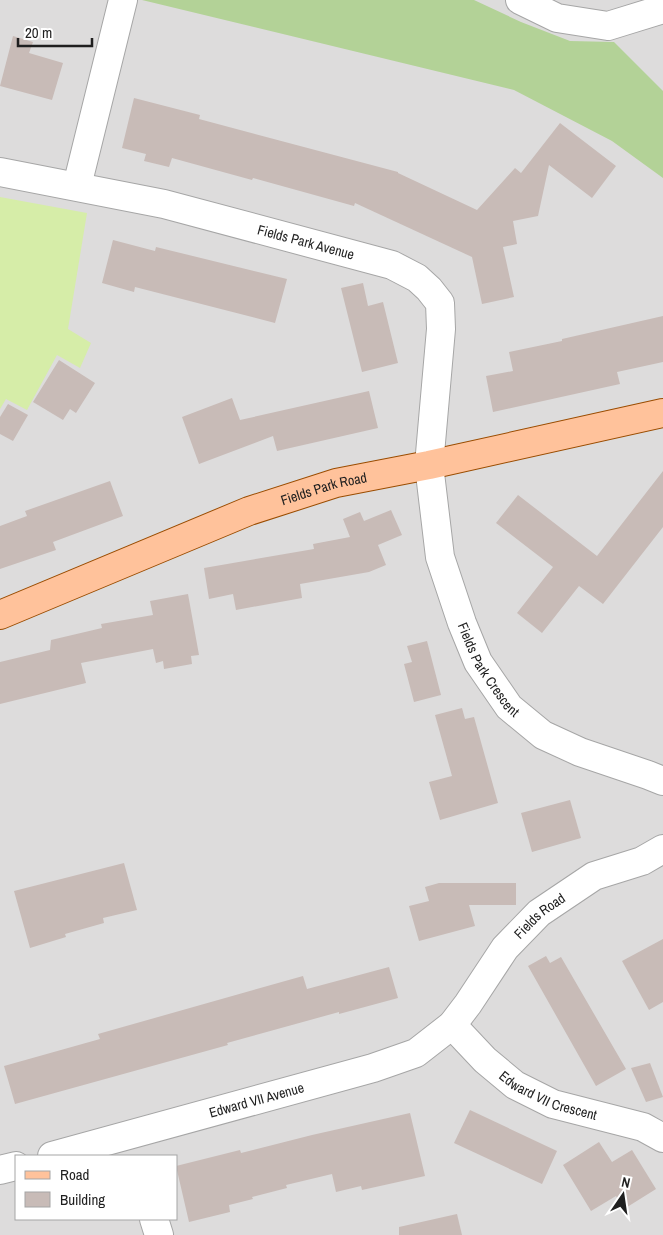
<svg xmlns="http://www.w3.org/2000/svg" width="663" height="1235" viewBox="0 0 663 1235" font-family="'Archivo Narrow',sans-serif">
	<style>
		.residential { fill: #dddcdc; fill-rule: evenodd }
		.grass { fill: #d6eda8 }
		.forest { fill: #b3d297 }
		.building { fill: #c8bbb7 }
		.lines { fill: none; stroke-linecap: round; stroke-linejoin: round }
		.minor-casing { stroke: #a6a6a6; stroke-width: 30 }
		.major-casing { stroke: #9a4c00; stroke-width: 30 }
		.minor { stroke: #fff; stroke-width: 28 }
		.major { stroke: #ffc29b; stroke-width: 28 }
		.labels { text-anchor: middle; stroke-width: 4; stroke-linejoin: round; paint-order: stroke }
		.street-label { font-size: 14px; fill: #1f1f1f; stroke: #fff }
	</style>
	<rect width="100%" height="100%" fill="#f0eae5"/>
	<path class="residential" d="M 0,0 L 663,0 L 663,1235 L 0,1235 ZM 16,1156 L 176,1156 L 176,1219 L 16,1219 Z"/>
	<path class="grass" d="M 0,197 L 87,213 L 68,329 L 91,343 L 80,368 L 57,355 L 27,410 L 6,399 L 0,409 Z"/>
	<path class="forest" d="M 142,0 L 474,0 L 521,22 L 570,41 L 614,42 L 663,91 L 663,178 L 612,141 L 514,90 Z"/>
	<g class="building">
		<path d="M 13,36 L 33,42 L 29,53 L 63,63 L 52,100 L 0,86 Z"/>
		<path d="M 134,98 L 200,115 L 199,119 L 398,172 L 398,173 L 477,210 L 515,168 L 521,173 L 560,123 L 616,166 L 592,198 L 549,165 L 538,216 L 513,221 L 517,244 L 503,247 L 514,297 L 482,304 L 472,257 L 355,203 L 354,206 L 253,178 L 252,180 L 172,158 L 169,167 L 144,161 L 146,154 L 122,148 Z"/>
		<path d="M 113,240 L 155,251 L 156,247 L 287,279 L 275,323 L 135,287 L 134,292 L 102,283 Z"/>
		<path d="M 363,283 L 368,306 L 383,302 L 398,363 L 362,372 L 341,288 Z"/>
		<path d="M 663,316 L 663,362 L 617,372 L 620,384 L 493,412 L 486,376 L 513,371 L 509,352 L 562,341 L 562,339 Z"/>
		<path d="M 59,360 L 95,383 L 76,413 L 70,409 L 63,420 L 33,402 Z"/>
		<path d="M 369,391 L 378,428 L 277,451 L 273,436 L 199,464 L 182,417 L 232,398 L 240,420 Z"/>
		<path d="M 8,404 L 28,415 L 13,441 L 0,434 L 0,417 Z"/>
		<path d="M 663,471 L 663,527 L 603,604 L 579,586 L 542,633 L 517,613 L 553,567 L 496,523 L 518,495 L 597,556 Z"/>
		<path d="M 110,481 L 123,516 L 53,542 L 56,550 L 0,569 L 0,526 L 27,516 L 25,511 Z"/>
		<path d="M 391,510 L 402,535 L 378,545 L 386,565 L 369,572 L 300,584 L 302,598 L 236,610 L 233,594 L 209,599 L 204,568 L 314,549 L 313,544 L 350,537 L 343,519 L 360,512 L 364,521 Z"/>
		<path d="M 188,594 L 199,655 L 191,656 L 192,664 L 164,669 L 163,661 L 156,663 L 153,649 L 81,663 L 86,683 L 0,704 L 0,662 L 50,650 L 51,640 L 102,628 L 101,624 L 153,615 L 150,601 Z"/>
		<path d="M 427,641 L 441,695 L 414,702 L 404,664 L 412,662 L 407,646 Z"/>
		<path d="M 462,708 L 465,719 L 474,717 L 498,803 L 440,820 L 429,782 L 452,776 L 435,715 Z"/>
		<path d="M 570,800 L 581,838 L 532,852 L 521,813 Z"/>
		<path d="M 124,863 L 137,910 L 103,918 L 104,923 L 65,934 L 66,937 L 30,948 L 14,891 Z"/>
		<path d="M 439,883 L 516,883 L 516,905 L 469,905 L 475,926 L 419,941 L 409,906 L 429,901 L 425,887 Z"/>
		<path d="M 663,939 L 663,1002 L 649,1010 L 622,961 Z"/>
		<path d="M 546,956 L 550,963 L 561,957 L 626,1069 L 596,1086 L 528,966 Z"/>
		<path d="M 389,967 L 398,998 L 339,1014 L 339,1012 L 227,1043 L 228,1045 L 15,1104 L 4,1066 L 100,1039 L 98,1034 L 303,976 L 307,989 Z"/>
		<path d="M 650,1063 L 663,1097 L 646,1102 L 631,1068 Z"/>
		<path d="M 470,1110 L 557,1151 L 542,1184 L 454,1143 Z"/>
		<path d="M 410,1113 L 425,1176 L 362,1190 L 361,1186 L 336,1192 L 332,1174 L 286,1185 L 287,1188 L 252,1197 L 253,1199 L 229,1205 L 230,1212 L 189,1222 L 176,1166 L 240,1150 L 241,1153 L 312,1135 Z"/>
		<path d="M 599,1142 L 612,1162 L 632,1150 L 656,1189 L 624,1209 L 616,1196 L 591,1211 L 563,1165 Z"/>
		<path d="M 457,1214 L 462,1235 L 399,1235 L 399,1227 Z"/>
	</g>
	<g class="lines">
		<g class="minor-casing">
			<g id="minor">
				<path d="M 520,0 L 557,18 L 608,26 L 663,9"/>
				<path id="s1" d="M 0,172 L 164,204 L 392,265 L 417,278 L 429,289 L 440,303 L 441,329 L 429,465 L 440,557 L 462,623 L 478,662 L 509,707 L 543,735 L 580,752 L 648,775 L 663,781"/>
				<path d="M 77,186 L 123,0"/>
				<path id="s2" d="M 452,1025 L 485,1060 L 515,1085 L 553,1104 L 643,1127 L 663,1138"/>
				<path id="s3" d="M 52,1156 L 373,1068 L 416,1053 L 452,1025 L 468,1004 L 505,948 L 539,913 L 594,876 L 642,861 L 663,849"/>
				<path d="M 0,1170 L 16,1166"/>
				<path d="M 154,1219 L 159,1235"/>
			</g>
		</g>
		<g class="major-casing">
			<g id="major">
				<path id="s4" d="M 0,615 L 249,511 L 336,483 L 429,465 L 663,413"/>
			</g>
		</g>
		<use href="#minor" class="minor"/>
		<use href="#major" class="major"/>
	</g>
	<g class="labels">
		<g class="street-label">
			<text dy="5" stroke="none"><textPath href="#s1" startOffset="314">Fields Park Avenue</textPath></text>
			<text dy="5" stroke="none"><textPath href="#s4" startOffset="348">Fields Park Road</textPath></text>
			<text dy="5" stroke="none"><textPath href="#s1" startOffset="844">Fields Park Crescent</textPath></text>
			<text dy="5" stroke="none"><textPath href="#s3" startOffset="565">Fields Road</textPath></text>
			<text dy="5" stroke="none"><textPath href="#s2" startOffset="122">Edward VII Crescent</textPath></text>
			<text dy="5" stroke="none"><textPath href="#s3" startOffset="212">Edward VII Avenue</textPath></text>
		</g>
	</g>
	<rect x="15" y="1155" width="162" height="65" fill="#ffffff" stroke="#a5a5a5"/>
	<rect x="25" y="1171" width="25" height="8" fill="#ffc29b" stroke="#a5a5a5"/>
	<text x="60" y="1180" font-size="15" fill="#1f1f1f">Road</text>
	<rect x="25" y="1192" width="25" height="15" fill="#c8bbb7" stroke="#a5a5a5"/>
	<text x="60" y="1205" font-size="15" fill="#1f1f1f">Building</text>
	<g transform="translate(623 1195) rotate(13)" stroke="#ffffff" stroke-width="4" paint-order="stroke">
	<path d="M0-4L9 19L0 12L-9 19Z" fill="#1f1f1f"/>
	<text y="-8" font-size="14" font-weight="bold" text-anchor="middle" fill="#1f1f1f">N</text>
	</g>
	<path d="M18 38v8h74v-8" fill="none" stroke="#1f1f1f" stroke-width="2.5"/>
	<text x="25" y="38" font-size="15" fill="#1f1f1f" stroke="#ffffff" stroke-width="4" paint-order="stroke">20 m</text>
</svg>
